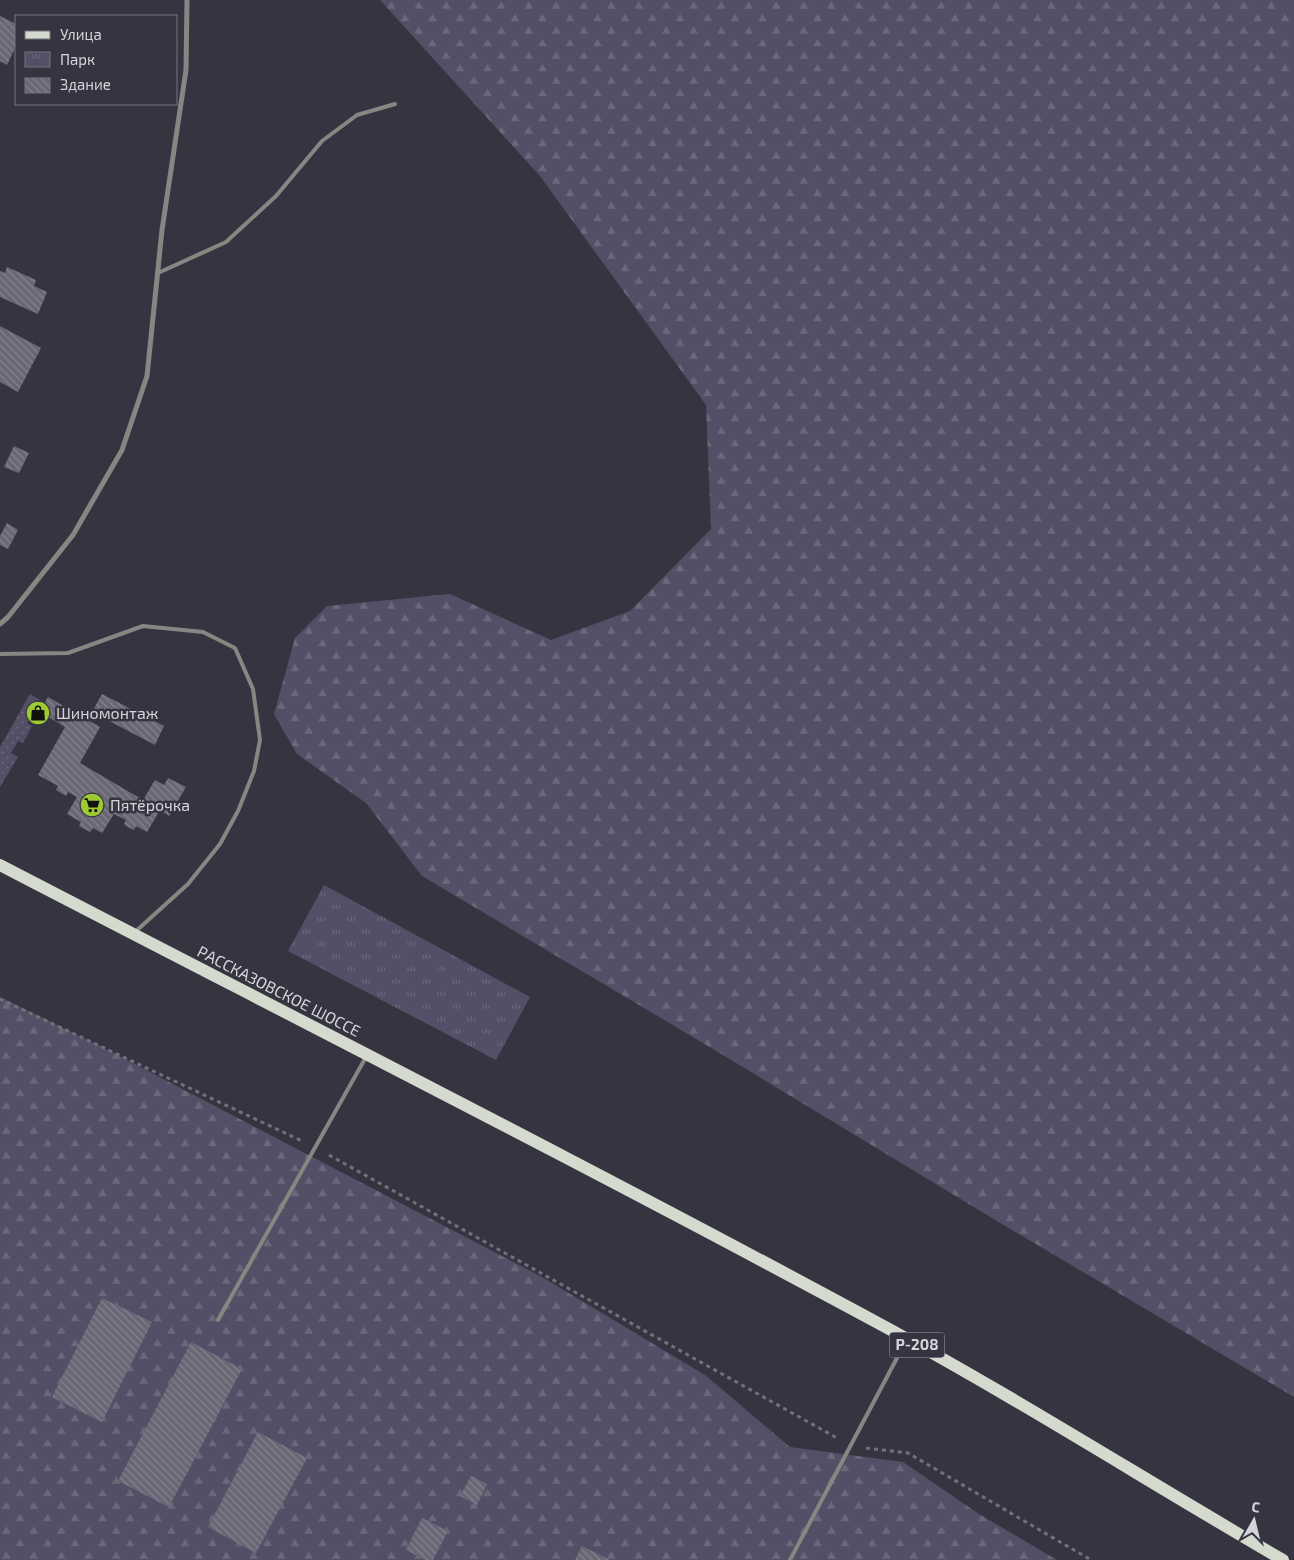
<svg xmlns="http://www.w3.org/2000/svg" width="1294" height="1560" viewBox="0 0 1294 1560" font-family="'Exo 2',sans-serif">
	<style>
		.grass { fill: url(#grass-dots) }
		.forest { fill: url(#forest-firs) }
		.park { fill: url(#park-tufts) }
		.building { fill: url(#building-back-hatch) }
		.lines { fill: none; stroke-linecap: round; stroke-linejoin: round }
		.path { stroke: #73707c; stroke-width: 3; stroke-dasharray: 4 4; stroke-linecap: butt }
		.lane { stroke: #858882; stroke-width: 4 }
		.street { stroke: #858882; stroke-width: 5 }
		.primary { stroke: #d4dacd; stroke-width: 12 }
		.labels { text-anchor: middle; stroke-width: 5; stroke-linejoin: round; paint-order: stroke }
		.shield { fill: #373441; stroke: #a6a3ad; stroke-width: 1 }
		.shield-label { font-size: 15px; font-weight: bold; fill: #d5d3db }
		.poi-label { font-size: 16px; fill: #d5d3db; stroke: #373441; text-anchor: start }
		.street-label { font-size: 16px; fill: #d5d3db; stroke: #373441 }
	</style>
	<defs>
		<pattern id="grass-dots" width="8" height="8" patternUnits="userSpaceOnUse" patternTransform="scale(1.25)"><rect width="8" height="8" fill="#544e66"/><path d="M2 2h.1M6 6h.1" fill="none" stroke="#6c677b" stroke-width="1.8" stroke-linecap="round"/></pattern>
		<pattern id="forest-firs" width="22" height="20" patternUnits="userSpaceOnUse" patternTransform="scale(1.25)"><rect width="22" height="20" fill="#544e66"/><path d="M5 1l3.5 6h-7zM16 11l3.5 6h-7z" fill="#6c677b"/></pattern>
		<pattern id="park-tufts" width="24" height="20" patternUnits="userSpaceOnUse" patternTransform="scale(1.25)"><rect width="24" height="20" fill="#544e66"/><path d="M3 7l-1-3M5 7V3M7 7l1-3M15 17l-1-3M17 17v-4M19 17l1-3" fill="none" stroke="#6c677b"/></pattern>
		<pattern id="building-back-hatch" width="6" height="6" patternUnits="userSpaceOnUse" patternTransform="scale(1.25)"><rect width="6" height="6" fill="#6a6675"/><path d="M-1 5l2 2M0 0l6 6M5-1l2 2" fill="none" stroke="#85828e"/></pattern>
	</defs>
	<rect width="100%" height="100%" fill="#373441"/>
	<path class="grass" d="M 30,694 L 40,700 L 27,723 L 32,726 L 23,743 L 18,741 L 11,753 L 18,757 L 0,787 L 0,747 Z"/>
	<g class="forest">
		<path d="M 380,0 L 1294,0 L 1294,1397 L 987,1215 L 718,1052 L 422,876 L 366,803 L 297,754 L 274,714 L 295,638 L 327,606 L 450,594 L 551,640 L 630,611 L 711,529 L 706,405 L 540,176 Z"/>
		<path d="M 0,997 L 106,1049 L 542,1277 L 705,1375 L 790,1447 L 903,1462 L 979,1514 L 1057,1560 L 0,1560 Z"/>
	</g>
	<path class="park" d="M 324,885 L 530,997 L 496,1060 L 288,951 Z"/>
	<g class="building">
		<path d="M 0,16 L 16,24 L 16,46 L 7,65 L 0,61 Z"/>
		<path d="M 7,267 L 36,280 L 34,286 L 47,292 L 38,314 L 0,297 L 0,271 L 5,273 Z"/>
		<path d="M 0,326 L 41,348 L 18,392 L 0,382 Z"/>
		<path d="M 14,446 L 29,453 L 19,473 L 4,467 Z"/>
		<path d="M 7,523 L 18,530 L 8,549 L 0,545 L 0,536 Z"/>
		<path d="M 102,694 L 164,726 L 155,745 L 92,712 Z"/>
		<path d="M 48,697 L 100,727 L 80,763 L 143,800 L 155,780 L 164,785 L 168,778 L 186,787 L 169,816 L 160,810 L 147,832 L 136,826 L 134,830 L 128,827 L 124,824 L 126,820 L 114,814 L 102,833 L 93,828 L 90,832 L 79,826 L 81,822 L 67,814 L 77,797 L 68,792 L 66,796 L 56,790 L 58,786 L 38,775 L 65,727 L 40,712 Z"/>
		<path d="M 102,1298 L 152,1322 L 102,1422 L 52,1397 Z"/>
		<path d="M 191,1342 L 242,1369 L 169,1507 L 118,1481 Z"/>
		<path d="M 258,1432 L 307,1458 L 256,1553 L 208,1527 Z"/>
		<path d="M 471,1476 L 487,1484 L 477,1505 L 460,1496 Z"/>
		<path d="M 422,1518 L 448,1531 L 433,1560 L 426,1560 L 406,1550 Z"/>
		<path d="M 582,1546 L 610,1560 L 575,1560 Z"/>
	</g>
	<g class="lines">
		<g class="path">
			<path d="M 0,999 L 302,1141"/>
			<path d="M 329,1155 L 837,1438"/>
			<path d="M 866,1448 L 908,1453 L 1091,1560"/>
		</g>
		<g class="lane">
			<path d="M 158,273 L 226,242 L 276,196 L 322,141 L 357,115 L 395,104"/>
			<path d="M 0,654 L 68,653 L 143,626 L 203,632 L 235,648 L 253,689 L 260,740 L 254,771 L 238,811 L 220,844 L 188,884 L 135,932"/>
			<path d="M 218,1320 L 366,1057"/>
			<path d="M 790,1560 L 906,1341"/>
		</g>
		<path class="street" d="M 0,624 L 8,617 L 73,535 L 122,450 L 147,376 L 162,230 L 186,70 L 187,0"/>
		<path class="primary" d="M 0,865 C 293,1017 587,1166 878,1323 C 1015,1397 1147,1481 1283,1560"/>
	</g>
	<defs>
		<g id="shop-disc" transform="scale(1.25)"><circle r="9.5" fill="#9cca31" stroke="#373441"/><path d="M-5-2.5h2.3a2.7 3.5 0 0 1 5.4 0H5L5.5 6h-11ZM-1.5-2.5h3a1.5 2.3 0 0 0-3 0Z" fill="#111"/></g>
		<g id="supermarket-disc" transform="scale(1.25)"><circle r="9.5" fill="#9cca31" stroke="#373441"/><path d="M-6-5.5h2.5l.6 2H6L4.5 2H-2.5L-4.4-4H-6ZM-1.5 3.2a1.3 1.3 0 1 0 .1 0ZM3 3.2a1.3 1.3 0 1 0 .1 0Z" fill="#111"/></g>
	</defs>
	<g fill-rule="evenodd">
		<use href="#shop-disc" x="38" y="713"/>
		<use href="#supermarket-disc" x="92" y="805"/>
	</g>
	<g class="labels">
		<rect class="shield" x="889.5" y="1332.5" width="55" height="25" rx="4"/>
		<g class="shield-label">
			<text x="917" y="1350">Р-208</text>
		</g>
		<g class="poi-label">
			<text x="56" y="719">Шиномонтаж</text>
			<text x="110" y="811">Пятёрочка</text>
		</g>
		<g class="street-label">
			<text transform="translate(279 991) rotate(27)" y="6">РАССКАЗОВСКОЕ ШОССЕ</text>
		</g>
	</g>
	<rect x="15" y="15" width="162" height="90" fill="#373441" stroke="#76747f"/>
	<rect x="25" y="31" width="25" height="8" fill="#d4dacd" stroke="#76747f"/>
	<text x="60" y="40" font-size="15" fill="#d5d3db">Улица</text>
	<rect x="25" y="52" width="25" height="15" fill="url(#park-tufts)" stroke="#76747f"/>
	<text x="60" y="65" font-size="15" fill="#d5d3db">Парк</text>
	<rect x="25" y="78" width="25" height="15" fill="url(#building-back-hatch)" stroke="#76747f"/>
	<text x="60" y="90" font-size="15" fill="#d5d3db">Здание</text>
	<g transform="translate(1254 1520) rotate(8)" stroke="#373441" stroke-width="4" paint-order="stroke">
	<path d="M0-4L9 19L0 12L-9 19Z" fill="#d5d3db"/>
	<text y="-8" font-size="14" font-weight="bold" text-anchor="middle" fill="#d5d3db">С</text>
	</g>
</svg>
